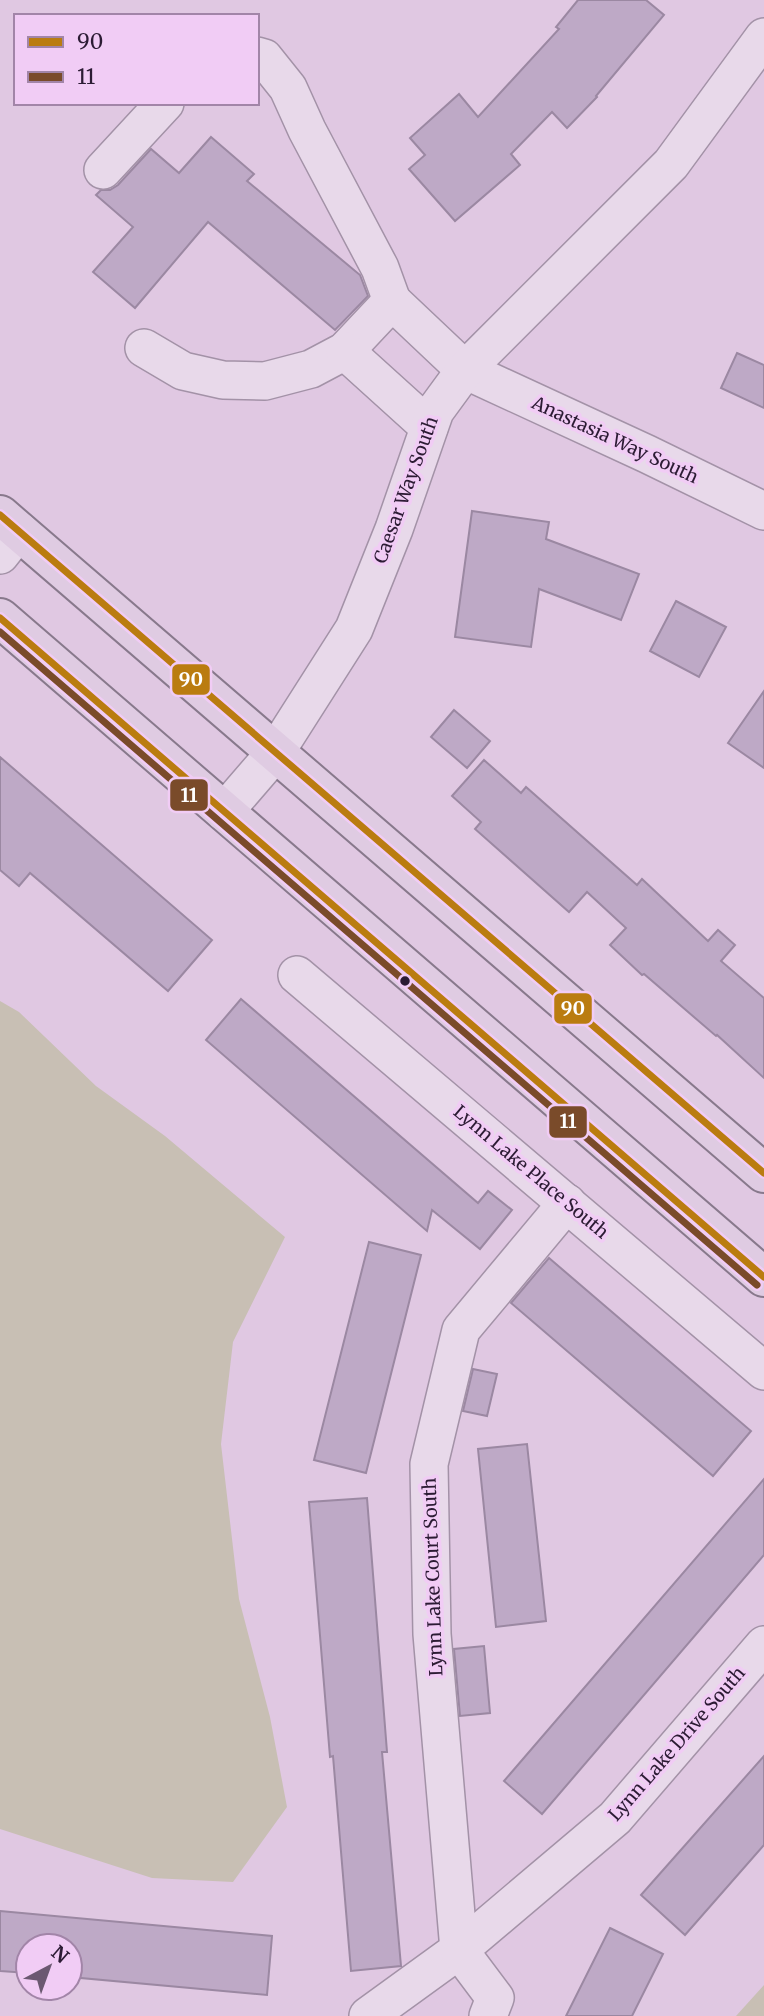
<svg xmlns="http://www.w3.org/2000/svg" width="764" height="2016" viewBox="0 0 764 2016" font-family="Merriweather,serif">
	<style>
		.water { fill: #c8bfb4 }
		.building { fill: #bea9c6; stroke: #9b88a2; stroke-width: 2 }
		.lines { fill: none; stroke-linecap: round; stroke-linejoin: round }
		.minor-casing { stroke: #a392a7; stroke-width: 40 }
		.major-casing { stroke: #88798c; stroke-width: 42 }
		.minor { stroke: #e8d9ea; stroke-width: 37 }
		.major { stroke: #dfcbe2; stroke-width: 38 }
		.bus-1-casing { stroke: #f1ccf5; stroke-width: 12 }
		.bus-2-casing { stroke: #f1ccf5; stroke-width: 12 }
		.bus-1 { stroke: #ba7c10; stroke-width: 7 }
		.bus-2 { stroke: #7a4b2a; stroke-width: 7 }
		.bus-dot { fill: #2c1b34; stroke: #f1ccf5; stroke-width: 2.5 }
		.labels { text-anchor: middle; stroke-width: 7; stroke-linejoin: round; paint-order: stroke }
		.street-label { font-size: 18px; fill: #2c1b34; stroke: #f1ccf5 }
		.line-badge { stroke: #f1ccf5; stroke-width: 2.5 }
		.badge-label { font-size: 19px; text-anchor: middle; font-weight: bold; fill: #fff }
	</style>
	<rect width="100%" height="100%" fill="#e0c8e2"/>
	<g class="water">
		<path d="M 0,1001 L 19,1012 L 96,1086 L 165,1136 L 285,1237 L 233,1342 L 221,1444 L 239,1599 L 270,1717 L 287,1807 L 233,1882 L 152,1878 L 0,1829 Z"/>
		<path d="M 764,1985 L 764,2016 L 736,2016 Z"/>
	</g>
	<g class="building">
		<path d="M 578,0 L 646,0 L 664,15 L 596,96 L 597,97 L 567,128 L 552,112 L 511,154 L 520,165 L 455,221 L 409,169 L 425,155 L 410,138 L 459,94 L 478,117 L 559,29 L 556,27 Z"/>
		<path d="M 211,137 L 254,174 L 247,181 L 360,275 L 368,296 L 335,330 L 208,222 L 135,308 L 93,272 L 133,227 L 96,195 L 101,190 L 110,190 L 118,185 L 151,149 L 179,173 Z"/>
		<path d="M 737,353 L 764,365 L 764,408 L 721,388 Z"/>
		<path d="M 472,511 L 549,522 L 546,539 L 639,574 L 621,620 L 539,589 L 531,647 L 455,637 Z"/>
		<path d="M 676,601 L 726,627 L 699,677 L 650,651 Z"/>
		<path d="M 764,691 L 764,768 L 728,743 Z"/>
		<path d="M 454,710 L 490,741 L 467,768 L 431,737 Z"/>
		<path d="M 0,757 L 212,940 L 168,991 L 30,873 L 19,886 L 0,870 Z"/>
		<path d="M 484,760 L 521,793 L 526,787 L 637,885 L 642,879 L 708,941 L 718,930 L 735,945 L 721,961 L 764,998 L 764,1078 L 717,1035 L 716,1036 L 644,974 L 642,975 L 610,945 L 626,928 L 587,892 L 569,912 L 475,829 L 481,822 L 452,796 Z"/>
		<path d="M 241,999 L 478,1203 L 488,1191 L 512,1210 L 480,1249 L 432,1210 L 427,1231 L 206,1040 Z"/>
		<path d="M 369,1242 L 421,1255 L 366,1473 L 314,1460 Z"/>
		<path d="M 549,1258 L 751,1431 L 713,1476 L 511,1303 Z"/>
		<path d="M 473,1369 L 497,1374 L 487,1416 L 463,1411 Z"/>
		<path d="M 527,1444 L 546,1621 L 496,1627 L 478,1449 Z"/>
		<path d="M 764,1479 L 764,1555 L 542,1814 L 504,1781 Z"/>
		<path d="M 367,1498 L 387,1752 L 382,1752 L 401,1966 L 351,1971 L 333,1756 L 330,1757 L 309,1502 Z"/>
		<path d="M 484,1646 L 490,1713 L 460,1716 L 454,1649 Z"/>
		<path d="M 764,1756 L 764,1845 L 685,1935 L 641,1895 Z"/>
		<path d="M 0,1911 L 272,1936 L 267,1995 L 70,1977 L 70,1946 L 28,1946 L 28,1973 L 0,1971 Z"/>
		<path d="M 610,1928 L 663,1954 L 632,2016 L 566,2016 Z"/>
	</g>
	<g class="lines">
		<g class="minor-casing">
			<g id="minor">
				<path d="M 257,56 L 264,58 L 288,88 L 307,130 L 380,268 L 392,301"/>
				<path d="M 103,170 L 165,103"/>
				<path d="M 144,348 L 183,371 L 223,380 L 265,381 L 311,369 L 345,351 L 392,301 L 465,370 L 647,454 L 764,511"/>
				<path d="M 345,351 L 429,427"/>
				<path d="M 0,555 L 19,531"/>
				<path d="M 224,812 L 275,753 L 354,629 L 394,529 L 435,411 L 465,370 L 671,164 L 764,37"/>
				<path d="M 297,975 L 764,1371"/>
				<path d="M 368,2016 L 459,1950 L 432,1634 L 429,1464 L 461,1330 L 567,1203"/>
				<path d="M 488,2016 L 495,1998 L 459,1950 L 615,1818 L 764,1645"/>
			</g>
		</g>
		<g class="major-casing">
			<g id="major">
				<path d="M 0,515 L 764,1173"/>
				<path d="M 0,618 L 764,1277"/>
			</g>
		</g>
		<use href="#minor" class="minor"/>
		<use href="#major" class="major"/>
		<g class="bus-1-casing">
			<g id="bus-1">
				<path d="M 0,515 L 764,1173"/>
				<path d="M 0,618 L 764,1277"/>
			</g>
		</g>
		<g class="bus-2-casing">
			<path id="bus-2" d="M 0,632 L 757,1285"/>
		</g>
		<use href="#bus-1" class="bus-1"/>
		<use href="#bus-2" class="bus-2"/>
	</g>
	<circle class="bus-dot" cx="405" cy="981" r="6"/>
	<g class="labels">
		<g class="street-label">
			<text transform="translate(615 440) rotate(25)" y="6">Anastasia Way South</text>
			<text transform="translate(406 490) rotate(-70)" y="6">Caesar Way South</text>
			<text transform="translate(531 1172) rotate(40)" y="6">Lynn Lake Place South</text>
			<text transform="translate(433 1577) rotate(-92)" y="6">Lynn Lake Court South</text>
			<text transform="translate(677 1744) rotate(-49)" y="6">Lynn Lake Drive South</text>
		</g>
	</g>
	<g class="line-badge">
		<rect x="171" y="663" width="40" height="33" rx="7" fill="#ba7c10"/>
		<rect x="169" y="778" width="40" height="34" rx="7" fill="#7a4b2a"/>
		<rect x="553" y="992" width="40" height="33" rx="7" fill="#ba7c10"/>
		<rect x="548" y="1105" width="40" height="34" rx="7" fill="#7a4b2a"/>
	</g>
	<g class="badge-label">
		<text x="191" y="686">90</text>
		<text x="189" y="802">11</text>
		<text x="573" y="1015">90</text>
		<text x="568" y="1128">11</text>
	</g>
	<rect x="14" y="14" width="245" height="91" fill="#f1ccf5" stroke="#a285a8" stroke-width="2"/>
	<rect x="28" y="37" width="35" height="10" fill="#ba7c10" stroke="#a285a8" stroke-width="2"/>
	<text x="77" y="49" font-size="21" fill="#2c1b34">90</text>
	<rect x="28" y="72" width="35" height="10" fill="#7a4b2a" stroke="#a285a8" stroke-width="2"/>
	<text x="77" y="84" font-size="21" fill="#2c1b34">11</text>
	<g transform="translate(49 1967) rotate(41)"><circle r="33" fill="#f1ccf5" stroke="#a285a8" stroke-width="2"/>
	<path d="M0-5L12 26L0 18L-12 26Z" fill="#6b5871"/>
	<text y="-10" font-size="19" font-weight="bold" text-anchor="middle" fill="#2c1b34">N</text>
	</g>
</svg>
